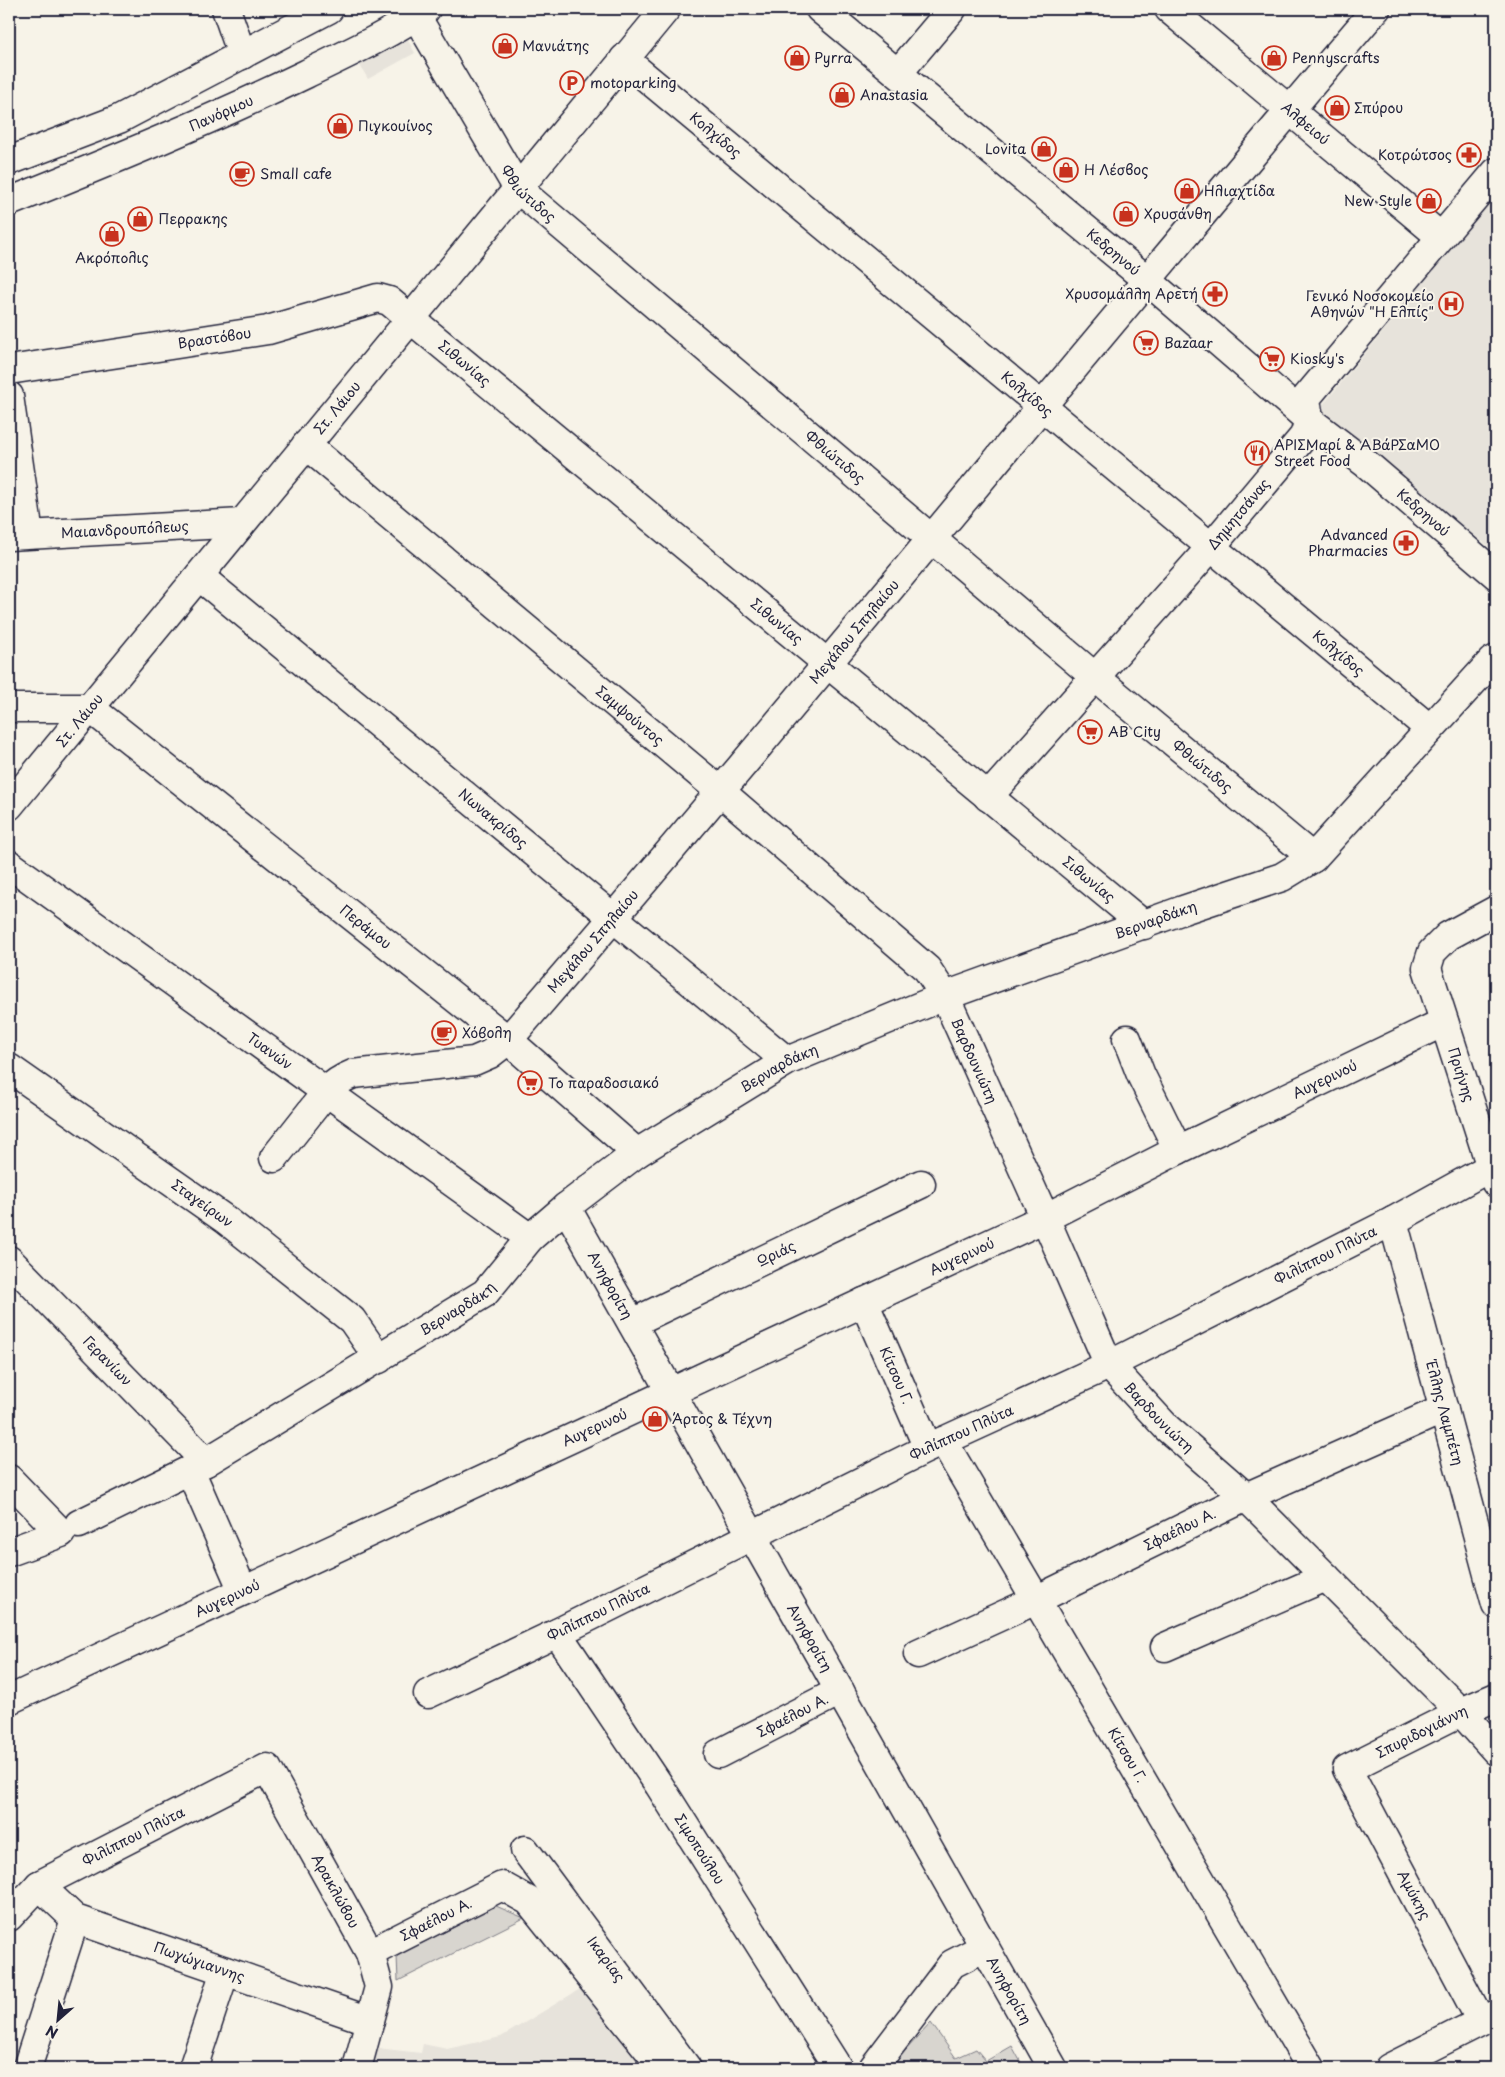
<svg xmlns="http://www.w3.org/2000/svg" width="1505" height="2077" viewBox="0 0 1505 2077" font-family="'Playpen Sans',sans-serif">
	<style>
		.built { fill: #e7e3db }
		.green { fill: #d8d5cf; stroke: #7d7c85 }
		.lines { fill: none; stroke-linecap: round; stroke-linejoin: round }
		.minor-casing { stroke: #22223b; stroke-width: 31 }
		.minor { stroke: #f7f3e8; stroke-width: 28 }
		.labels { text-anchor: middle; stroke-width: 4; stroke-linejoin: round; paint-order: stroke }
		.poi-label { font-size: 14px; fill: #22223b; stroke: #f7f3e8; text-anchor: start }
		.street-label { font-size: 14px; fill: #22223b; stroke: #f7f3e8 }
	</style>
	<rect width="100%" height="100%" fill="#f7f3e8"/>
	<filter id="ink" filterUnits="userSpaceOnUse"><feTurbulence type="fractalNoise" baseFrequency=".02" numOctaves="2"/><feDisplacementMap in="SourceGraphic" scale="10" xChannelSelector="R" yChannelSelector="G"/><feConvolveMatrix kernelMatrix="1 2 1 2 8 2 1 2 1" color-interpolation-filters="sRGB"/></filter>
	<g filter="url(#ink)">
		<g class="built">
			<path d="M 405,35 L 415,53 L 368,79 L 358,62 Z"/>
			<path d="M 1496,195 L 1496,552 L 1316,413 Z"/>
			<path d="M 580,1989 L 644,2068 L 371,2068 L 377,2048 L 421,2053 L 423,2044 L 447,2049 L 501,2037 Z"/>
		</g>
		<g class="green">
			<path d="M 496,1906 L 524,1918 L 398,1981 L 397,1956 Z"/>
			<path d="M 931,2023 L 956,2058 L 976,2049 L 986,2061 L 1012,2046 L 1024,2068 L 889,2068 Z"/>
		</g>
		<g class="lines">
			<g class="minor-casing">
				<g id="minor">
					<path d="M 226,9 L 242,55"/>
					<path id="s1" d="M 412,9 L 518,189 L 1095,677 L 1313,858"/>
					<path id="s2" d="M 820,9 L 1147,280 L 1309,420 L 1369,466 L 1496,575"/>
					<path id="s3" d="M 1169,9 L 1441,237"/>
					<path id="s4" d="M 624,59 L 1430,729"/>
					<path d="M 898,73 L 952,9"/>
					<path d="M 9,161 L 119,119 L 329,9"/>
					<path id="s5" d="M 9,202 C 109,162 209,121 306,74 C 347,54 389,35 426,9"/>
					<path id="s6" d="M 9,370 L 268,330 L 378,298 L 389,301 L 1144,925"/>
					<path d="M 9,396 L 29,534"/>
					<path id="s7" d="M 306,445 L 720,791 L 927,969 L 945,996 L 1045,1218 L 1109,1365 L 1167,1428 L 1246,1497 L 1461,1712 L 1496,1751"/>
					<path id="s8" d="M 9,536 L 242,523"/>
					<path id="s9" d="M 199,576 L 787,1061"/>
					<path d="M 9,708 L 90,708"/>
					<path id="s10" d="M 90,708 L 508,1040 L 637,1153"/>
					<path id="s11" d="M 988,797 L 1211,547 L 1304,436 L 1309,420 L 1306,398 L 1496,172"/>
					<path id="s12" d="M 9,806 L 666,9"/>
					<path id="s13" d="M 9,864 L 530,1238"/>
					<path id="s14" d="M 1496,910 L 1448,936 L 1432,952 L 1427,968 L 1496,1183"/>
					<path d="M 1127,1039 L 1141,1075 L 1178,1150"/>
					<path id="s15" d="M 9,1068 L 226,1220 L 352,1320 L 379,1359"/>
					<path id="s16" d="M 274,1158 L 327,1091 C 334,1083 343,1078 353,1074 L 474,1061 L 490,1054 L 508,1040 C 803,700 1084,350 1376,9"/>
					<path id="s17" d="M 566,1207 L 1053,2068"/>
					<path id="s18" d="M 1393,1221 L 1496,1604"/>
					<path id="s19" d="M 9,1260 L 206,1462"/>
					<path id="s20" d="M 864,1302 L 928,1448"/>
					<path id="s21" d="M 632,1323 L 921,1184"/>
					<path id="s22" d="M 943,1441 L 1311,2068"/>
					<path d="M 190,1470 L 243,1591"/>
					<path d="M 9,1479 L 61,1533 L 9,1552"/>
					<path id="s23" d="M 79,1524 L 206,1462 L 485,1293 L 530,1238 L 566,1207 L 637,1153 L 787,1061 L 945,996 L 1183,910 L 1282,877 L 1313,858 L 1492,661 L 1496,659"/>
					<path id="s24" d="M 557,1633 L 659,1785 L 838,2068"/>
					<path d="M 1165,1647 L 1326,1577"/>
					<path id="s25" d="M 918,1654 L 1036,1600 L 1246,1497 L 1444,1409"/>
					<path id="s26" d="M 428,1694 L 557,1633 L 928,1448 L 1109,1365 L 1393,1221 L 1496,1164"/>
					<path id="s27" d="M 9,1700 L 1045,1218 L 1178,1150 L 1444,1022"/>
					<path id="s28" d="M 718,1754 L 840,1691"/>
					<path id="s29" d="M 525,1850 L 687,2068"/>
					<path id="s30" d="M 39,1885 L 75,1919 L 370,2021"/>
					<path id="s31" d="M 9,1917 L 39,1885 L 267,1768 L 370,1953 L 379,1987 L 357,2068"/>
					<path id="s32" d="M 370,1953 L 502,1886 L 529,1901 L 663,2068"/>
					<path id="s33" d="M 1481,2021 L 1347,1769 L 1461,1712 L 1496,1697"/>
					<path d="M 27,2068 L 75,1919"/>
					<path d="M 193,2068 L 225,1971"/>
					<path d="M 873,2068 L 952,1964 L 985,1947"/>
					<path d="M 1389,2068 L 1496,2014"/>
				</g>
			</g>
			<use href="#minor" class="minor"/>
		</g>
	</g>
	<defs>
		<g id="shop-ring" transform="scale(1.25)"><circle r="9.5" fill="#f7f3e8" stroke="#c8321e" stroke-width="1.5"/><path d="M-5-2.5h2.3a2.7 3.5 0 0 1 5.4 0H5L5.5 6h-11ZM-1.5-2.5h3a1.5 2.3 0 0 0-3 0Z" fill="#c8321e"/></g>
		<g id="parking-ring" transform="scale(1.25)"><circle r="9.5" fill="#f7f3e8" stroke="#c8321e" stroke-width="1.5"/><path d="M-3.5-5.5H1a3.5 3.5 0 0 1 0 7H-1V5.5H-3.5ZM-1-3.4V-.6H.8a1.4 1.4 0 0 0 0-2.8Z" fill="#c8321e"/></g>
		<g id="pharmacy-ring" transform="scale(1.25)"><circle r="9.5" fill="#f7f3e8" stroke="#c8321e" stroke-width="1.5"/><path d="M-2-6h4v4h4v4h-4v4h-4v-4h-4v-4h4Z" fill="#c8321e"/></g>
		<g id="cafe-ring" transform="scale(1.25)"><circle r="9.5" fill="#f7f3e8" stroke="#c8321e" stroke-width="1.5"/><path d="M-5.5-4.5H6V0H3Q3 3.5 0 3.5H-2.5Q-5.5 3.5-5.5 0ZM3-3.2v2h1.7v-2ZM-6 4.5H4V6H-6Z" fill="#c8321e"/></g>
		<g id="hospital-ring" transform="scale(1.25)"><circle r="9.5" fill="#f7f3e8" stroke="#c8321e" stroke-width="1.5"/><path d="M-5-5h3v3.5h4V-5h3V5h-3V1.5h-4V5h-3Z" fill="#c8321e"/></g>
		<g id="supermarket-ring" transform="scale(1.25)"><circle r="9.5" fill="#f7f3e8" stroke="#c8321e" stroke-width="1.5"/><path d="M-6-5.5h2.5l.6 2H6L4.5 2H-2.5L-4.4-4H-6ZM-1.5 3.2a1.3 1.3 0 1 0 .1 0ZM3 3.2a1.3 1.3 0 1 0 .1 0Z" fill="#c8321e"/></g>
		<g id="restaurant-ring" transform="scale(1.25)"><circle r="9.5" fill="#f7f3e8" stroke="#c8321e" stroke-width="1.5"/><path d="M-5-6h1v4h1v-4h1v4h1v-4h1v5L-1.5 .5V6h-2V.5L-5-1ZM5-6V6H3V1.5H1.5Q1.5-4 5-6Z" fill="#c8321e"/></g>
	</defs>
	<g fill-rule="evenodd">
		<use href="#shop-ring" x="505" y="46"/>
		<use href="#shop-ring" x="797" y="58"/>
		<use href="#shop-ring" x="1274" y="58"/>
		<use href="#parking-ring" x="572" y="83"/>
		<use href="#shop-ring" x="842" y="95"/>
		<use href="#shop-ring" x="1337" y="108"/>
		<use href="#shop-ring" x="340" y="126"/>
		<use href="#shop-ring" x="1044" y="149"/>
		<use href="#pharmacy-ring" x="1469" y="155"/>
		<use href="#shop-ring" x="1066" y="170"/>
		<use href="#cafe-ring" x="242" y="174"/>
		<use href="#shop-ring" x="1187" y="191"/>
		<use href="#shop-ring" x="1429" y="201"/>
		<use href="#shop-ring" x="1126" y="214"/>
		<use href="#shop-ring" x="140" y="219"/>
		<use href="#shop-ring" x="112" y="234"/>
		<use href="#pharmacy-ring" x="1215" y="294"/>
		<use href="#hospital-ring" x="1451" y="304"/>
		<use href="#supermarket-ring" x="1146" y="343"/>
		<use href="#supermarket-ring" x="1272" y="359"/>
		<use href="#restaurant-ring" x="1257" y="453"/>
		<use href="#pharmacy-ring" x="1406" y="543"/>
		<use href="#supermarket-ring" x="1090" y="732"/>
		<use href="#cafe-ring" x="444" y="1033"/>
		<use href="#supermarket-ring" x="530" y="1083"/>
		<use href="#shop-ring" x="655" y="1419"/>
	</g>
	<g class="labels">
		<g class="poi-label">
			<text x="522" y="51">Μανιάτης</text>
			<text x="814" y="63">Pyrra</text>
			<text x="1292" y="63">Pennyscrafts</text>
			<text x="590" y="88">motoparking</text>
			<text x="860" y="100">Anastasia</text>
			<text x="1354" y="113">Σπύρου</text>
			<text x="358" y="131">Πιγκουίνος</text>
			<text x="1026" y="154" text-anchor="end">Lovita</text>
			<text x="1452" y="160" text-anchor="end">Κοτρώτσος</text>
			<text x="1084" y="175">Η Λέσβος</text>
			<text x="260" y="179">Small cafe</text>
			<text x="1204" y="196">Ηλιαχτίδα</text>
			<text x="1412" y="206" text-anchor="end">New Style</text>
			<text x="1144" y="219">Χρυσάνθη</text>
			<text x="158" y="224">Περρακης</text>
			<text x="112" y="263" text-anchor="middle">Ακρόπολις</text>
			<text x="1198" y="299" text-anchor="end">Χρυσομάλλη Αρετή</text>
			<text x="1434" y="301" text-anchor="end">Γενικό Νοσοκομείο<tspan x="1434" dy="16">Αθηνών "Η Ελπίς"</tspan></text>
			<text x="1164" y="348">Bazaar</text>
			<text x="1290" y="364">Kiosky's</text>
			<text x="1274" y="450">ΑΡΙΣΜαρί &amp; ΑΒάΡΣαΜΟ<tspan x="1274" dy="16">Street Food</tspan></text>
			<text x="1388" y="540" text-anchor="end">Advanced<tspan x="1388" dy="16">Pharmacies</tspan></text>
			<text x="1108" y="737">ΑΒ City</text>
			<text x="462" y="1038">Χόβολη</text>
			<text x="548" y="1088">Το παραδοσιακό</text>
			<text x="672" y="1424">Άρτος &amp; Τέχνη</text>
		</g>
		<g class="street-label">
			<text dy="5" stroke="none"><textPath href="#s5" startOffset="230">Πανόρμου</textPath></text>
			<text dy="5" stroke="none"><textPath href="#s3" startOffset="178">Αλφειού</textPath></text>
			<text dy="5" stroke="none"><textPath href="#s4" startOffset="119">Κολχίδος</textPath></text>
			<text dy="5" stroke="none"><textPath href="#s1" startOffset="219">Φθιώτιδος</textPath></text>
			<text dy="5" stroke="none"><textPath href="#s2" startOffset="381">Κεδρηνού</textPath></text>
			<text dy="5" stroke="none"><textPath href="#s6" startOffset="208">Βραστόβου</textPath></text>
			<text dy="5" stroke="none"><textPath href="#s6" startOffset="486">Σιθωνίας</textPath></text>
			<text dy="5" stroke="none"><textPath href="#s4" startOffset="524">Κολχίδος</textPath></text>
			<text dy="5" stroke="none"><textPath href="#s12" startOffset="516">Στ. Λάιου</textPath></text>
			<text dy="5" stroke="none"><textPath href="#s1" startOffset="624">Φθιώτιδος</textPath></text>
			<text dy="5" stroke="none"><textPath href="#s2" startOffset="786">Κεδρηνού</textPath></text>
			<text dy="5" stroke="none"><textPath href="#s11" startOffset="378">Δημητσάνας</textPath></text>
			<text dy="5" stroke="none"><textPath href="#s8" startOffset="116">Μαιανδρουπόλεως</textPath></text>
			<text dy="5" stroke="none"><textPath href="#s6" startOffset="891">Σιθωνίας</textPath></text>
			<text dy="5" stroke="none"><textPath href="#s16" startOffset="814">Μεγάλου Σπηλαίου</textPath></text>
			<text dy="5" stroke="none"><textPath href="#s4" startOffset="929">Κολχίδος</textPath></text>
			<text dy="5" stroke="none"><textPath href="#s7" startOffset="422">Σαμψούντος</textPath></text>
			<text dy="5" stroke="none"><textPath href="#s12" startOffset="111">Στ. Λάιου</textPath></text>
			<text dy="5" stroke="none"><textPath href="#s1" startOffset="1104">Φθιώτιδος</textPath></text>
			<text dy="5" stroke="none"><textPath href="#s9" startOffset="381">Νωνακρίδος</textPath></text>
			<text dy="5" stroke="none"><textPath href="#s6" startOffset="1296">Σιθωνίας</textPath></text>
			<text dy="5" stroke="none"><textPath href="#s23" startOffset="1246">Βερναρδάκη</textPath></text>
			<text dy="5" stroke="none"><textPath href="#s10" startOffset="352">Περάμου</textPath></text>
			<text dy="5" stroke="none"><textPath href="#s16" startOffset="409">Μεγάλου Σπηλαίου</textPath></text>
			<text dy="5" stroke="none"><textPath href="#s13" startOffset="321">Τυανών</textPath></text>
			<text dy="5" stroke="none"><textPath href="#s7" startOffset="916">Βαρδουνιώτη</textPath></text>
			<text dy="5" stroke="none"><textPath href="#s23" startOffset="841">Βερναρδάκη</textPath></text>
			<text dy="5" stroke="none"><textPath href="#s14" startOffset="206">Πριήνης</textPath></text>
			<text dy="5" stroke="none"><textPath href="#s27" startOffset="1455">Αυγερινού</textPath></text>
			<text dy="5" stroke="none"><textPath href="#s15" startOffset="236">Σταγείρων</textPath></text>
			<text dy="5" stroke="none"><textPath href="#s21" startOffset="160">Ωριάς</textPath></text>
			<text dy="5" stroke="none"><textPath href="#s26" startOffset="999">Φιλίππου Πλύτα</textPath></text>
			<text dy="5" stroke="none"><textPath href="#s27" startOffset="1051">Αυγερινού</textPath></text>
			<text dy="5" stroke="none"><textPath href="#s17" startOffset="90">Ανηφορίτη</textPath></text>
			<text dy="5" stroke="none"><textPath href="#s23" startOffset="436">Βερναρδάκη</textPath></text>
			<text dy="5" stroke="none"><textPath href="#s19" startOffset="141">Γερανίων</textPath></text>
			<text dy="5" stroke="none"><textPath href="#s20" startOffset="80">Κίτσου Γ.</textPath></text>
			<text dy="5" stroke="none"><textPath href="#s18" startOffset="199">Έλλης Λαμπέτη</textPath></text>
			<text dy="5" stroke="none"><textPath href="#s7" startOffset="1321">Βαρδουνιώτη</textPath></text>
			<text dy="5" stroke="none"><textPath href="#s27" startOffset="646">Αυγερινού</textPath></text>
			<text dy="5" stroke="none"><textPath href="#s26" startOffset="594">Φιλίππου Πλύτα</textPath></text>
			<text dy="5" stroke="none"><textPath href="#s25" startOffset="290">Σφαέλου Α.</textPath></text>
			<text dy="5" stroke="none"><textPath href="#s27" startOffset="241">Αυγερινού</textPath></text>
			<text dy="5" stroke="none"><textPath href="#s26" startOffset="189">Φιλίππου Πλύτα</textPath></text>
			<text dy="5" stroke="none"><textPath href="#s17" startOffset="495">Ανηφορίτη</textPath></text>
			<text dy="5" stroke="none"><textPath href="#s28" startOffset="84">Σφαέλου Α.</textPath></text>
			<text dy="5" stroke="none"><textPath href="#s33" startOffset="369">Σπυριδογιάννη</textPath></text>
			<text dy="5" stroke="none"><textPath href="#s22" startOffset="364">Κίτσου Γ.</textPath></text>
			<text dy="5" stroke="none"><textPath href="#s31" startOffset="150">Φιλίππου Πλύτα</textPath></text>
			<text dy="5" stroke="none"><textPath href="#s24" startOffset="259">Σιμοπούλου</textPath></text>
			<text dy="5" stroke="none"><textPath href="#s31" startOffset="441">Αρακλώβου</textPath></text>
			<text transform="translate(1414 1895) rotate(62)" y="5">Αμύκης</text>
			<text dy="5" stroke="none"><textPath href="#s32" startOffset="74">Σφαέλου Α.</textPath></text>
			<text dy="5" stroke="none"><textPath href="#s29" startOffset="136">Ικαρίας</textPath></text>
			<text dy="5" stroke="none"><textPath href="#s30" startOffset="181">Πωγώγιαννης</textPath></text>
			<text dy="5" stroke="none"><textPath href="#s17" startOffset="900">Ανηφορίτη</textPath></text>
		</g>
	</g>
	<rect width="1505" height="2077" fill="none" stroke="#f7f3e8" stroke-width="30"/>
	<rect x="15" y="15" width="1475" height="2047" fill="none" stroke="#22223b" stroke-width="2" filter="url(#ink)"/>
	<g transform="translate(58 2020) rotate(207)" stroke="#f7f3e8" stroke-width="4" paint-order="stroke">
	<path d="M0-4L9 19L0 12L-9 19Z" fill="#22223b"/>
	<text y="-8" font-size="14" font-weight="bold" text-anchor="middle" fill="#22223b">N</text>
	</g>
</svg>
